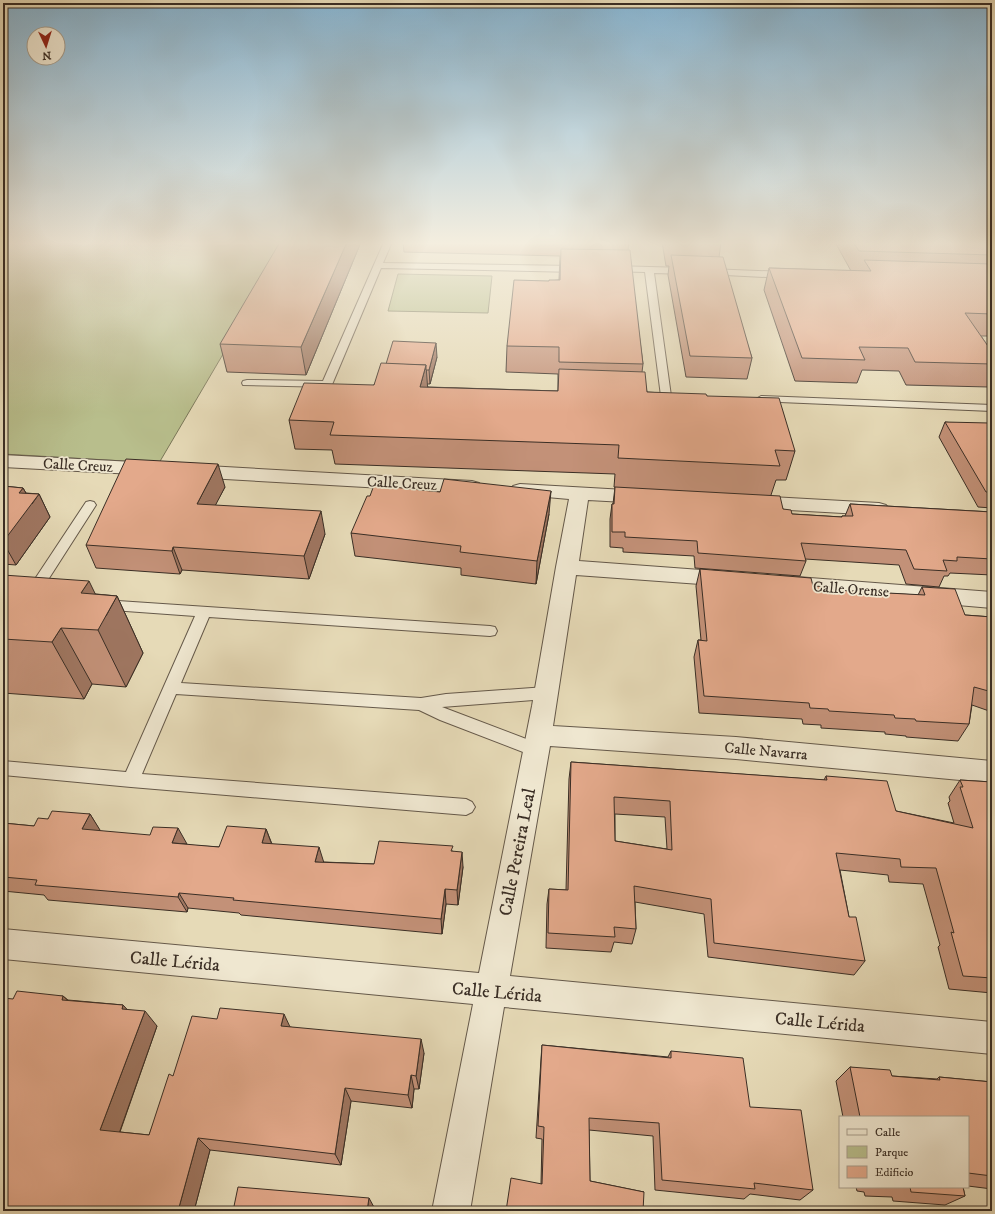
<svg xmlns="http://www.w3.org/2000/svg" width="995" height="1214" viewBox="0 0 995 1214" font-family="'IM FELL DW Pica',serif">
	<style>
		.green { fill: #b8be8c; stroke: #797658 }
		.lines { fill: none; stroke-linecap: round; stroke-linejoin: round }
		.service-casing { stroke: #65594a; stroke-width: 2 }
		.minor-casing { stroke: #65594a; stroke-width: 2 }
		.service { fill: #efe7d0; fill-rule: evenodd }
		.minor { fill: #efe7d0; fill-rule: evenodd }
		.wall { fill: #c39178; stroke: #3a2e25; fill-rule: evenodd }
		.shaded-wall { fill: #9f7661; stroke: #3a2e25 }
		.building { fill: #e3a98b; stroke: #3a2e25; fill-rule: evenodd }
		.labels { text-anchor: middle; stroke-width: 3.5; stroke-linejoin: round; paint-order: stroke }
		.street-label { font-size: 15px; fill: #3a2e25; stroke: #efe7d0 }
		.near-street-label { font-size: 18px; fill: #3a2e25; stroke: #efe7d0 }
	</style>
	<rect width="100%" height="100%" fill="#e6dab7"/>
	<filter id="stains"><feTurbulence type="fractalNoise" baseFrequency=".005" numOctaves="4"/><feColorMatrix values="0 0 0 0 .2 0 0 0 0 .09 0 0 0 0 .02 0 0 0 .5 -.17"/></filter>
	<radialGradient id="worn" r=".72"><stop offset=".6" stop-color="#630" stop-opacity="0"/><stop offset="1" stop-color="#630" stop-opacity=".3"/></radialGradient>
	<g class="green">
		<path d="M 3,242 L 289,242 L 159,463 L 3,454 Z"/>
		<path d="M 398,274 L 492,276 L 488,313 L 388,311 Z"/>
	</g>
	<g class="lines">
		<g class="service-casing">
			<g id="service">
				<path d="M 384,242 L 392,242 L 383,263 L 578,266 L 582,269 L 578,272 L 381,268 L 331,387 L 243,385 L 242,383 L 243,381 L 247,380 L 323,381 Z"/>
				<path d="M 613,266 L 686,268 L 690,271 L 686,274 L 654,273 L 671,396 L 670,398 L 666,399 L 661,396 L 645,272 L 610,271 L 609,269 L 610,267 Z"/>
				<path d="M 709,269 L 786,272 L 790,275 L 786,278 L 706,274 L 705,272 Z"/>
				<path d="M 761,396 L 992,405 L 992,411 L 757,401 L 756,399 Z"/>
				<path d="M 90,501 L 94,502 L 96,505 L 37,597 L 32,599 L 27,597 L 25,594 L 27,591 L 86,502 Z"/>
				<path d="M 103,600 L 490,626 L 495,627 L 497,631 L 495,635 L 490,636 L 209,617 L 181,683 L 421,698 L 446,694 L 546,687 L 551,689 L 554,693 L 551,697 L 546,699 L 442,707 L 542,745 L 544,750 L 542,755 L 536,757 L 440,720 L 419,710 L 176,694 L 142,774 L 466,799 L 472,802 L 475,807 L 472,812 L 466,815 L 131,787 L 3,775 L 3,761 L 126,772 L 195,616 L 98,609 L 96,605 L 98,601 Z"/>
			</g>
		</g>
		<g class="minor-casing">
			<g id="minor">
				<path d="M 3,455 L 152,463 L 159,465 L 161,469 L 159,473 L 152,475 L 3,467 Z"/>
				<path d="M 190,465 L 472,481 L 479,483 L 481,487 L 479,491 L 472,493 L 190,477 L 183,475 L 181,471 L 183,467 Z"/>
				<path d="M 520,484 L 643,491 L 650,493 L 653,497 L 650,501 L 643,503 L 588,500 L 579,561 L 728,572 L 736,574 L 739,579 L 736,584 L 728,586 L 576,575 L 553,726 L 736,737 L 992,761 L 992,783 L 736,759 L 550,746 L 510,976 L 992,1022 L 992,1054 L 504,1007 L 470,1211 L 432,1211 L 473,1004 L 3,959 L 3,929 L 479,973 L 532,706 L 556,567 L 569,499 L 513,494 L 510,490 L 513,486 Z"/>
				<path d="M 752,496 L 879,503 L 886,505 L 889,509 L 886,513 L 879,515 L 752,508 L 745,506 L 742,502 L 745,498 Z"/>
				<path d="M 784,576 L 992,592 L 992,608 L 784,590 L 776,588 L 773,583 L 776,578 Z"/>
			</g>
		</g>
		<use href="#service" class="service"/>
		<use href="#minor" class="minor"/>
	</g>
	<g class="wall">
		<path d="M 361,242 L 306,375 L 227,372 L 220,344 Z"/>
		<path d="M 403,242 L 629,242 L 628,250 L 643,364 L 642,372 L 647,392 L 707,396 L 795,451 L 786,480 L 776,480 L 771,495 L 783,509 L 792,514 L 841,517 L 842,516 L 845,516 L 850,504 L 992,512 L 992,575 L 950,573 L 948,576 L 944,576 L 939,587 L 906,584 L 899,565 L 805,559 L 806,561 L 800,576 L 695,568 L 694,556 L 623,552 L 623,548 L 610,547 L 610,519 L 612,504 L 613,504 L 615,487 L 614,487 L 615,474 L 335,464 L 332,450 L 295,449 L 289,420 L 374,385 L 386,364 L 437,357 L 430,384 L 427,384 L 428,387 L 558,391 L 558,374 L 506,372 L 507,346 L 549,281 L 559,280 L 560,256 L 404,252 Z"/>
		<path d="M 662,242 L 721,242 L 719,257 L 752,358 L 747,379 L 686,377 L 668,275 L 669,266 L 666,266 Z"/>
		<path d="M 835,242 L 992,242 L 992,336 L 981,336 L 992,352 L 992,381 L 989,387 L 906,385 L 899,371 L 862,370 L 857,383 L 795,381 L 764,290 L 769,268 L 851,271 Z"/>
		<path d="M 945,422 L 992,428 L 992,508 L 978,507 L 939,437 Z"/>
		<path d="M 3,486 L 23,488 L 26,493 L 39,494 L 50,517 L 16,565 L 3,564 Z"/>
		<path d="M 225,487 L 215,505 L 325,534 L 309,579 L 182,570 L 180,574 L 96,568 L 86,545 Z"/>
		<path d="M 549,514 L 536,584 L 461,575 L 461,568 L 355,556 L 351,533 Z"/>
		<path d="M 700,569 L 813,586 L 832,590 L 918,595 L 922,587 L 965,615 L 992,617 L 992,712 L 972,705 L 969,724 L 958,741 L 906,737 L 906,736 L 885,734 L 885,732 L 821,728 L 821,725 L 803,724 L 802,719 L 699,713 L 694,657 L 698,640 L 701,640 L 696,586 Z"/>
		<path d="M 3,575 L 96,594 L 117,596 L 143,653 L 126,687 L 92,684 L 84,699 L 3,693 Z"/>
		<path d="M 571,762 L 824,780 L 826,776 L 896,811 L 954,823 L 948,803 L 950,801 L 949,797 L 960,780 L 992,782 L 992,993 L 949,989 L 938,947 L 940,945 L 923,884 L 889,882 L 888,875 L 840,870 L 849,917 L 865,961 L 854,975 L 708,957 L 704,914 L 635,902 L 636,929 L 632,944 L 614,942 L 611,952 L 546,948 L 547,904 L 549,889 L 566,890 L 569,779 ZM 615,814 L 665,817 L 667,849 L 615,841 Z"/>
		<path d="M 90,814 L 100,831 L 187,845 L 219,847 L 266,829 L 272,844 L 324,862 L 374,864 L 453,851 L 463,867 L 458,905 L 446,904 L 442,934 L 241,915 L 239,913 L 188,908 L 187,912 L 48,900 L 44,895 L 3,891 L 3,823 L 34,826 L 48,819 Z"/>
		<path d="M 63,996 L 68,1000 L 123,1005 L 127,1010 L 157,1026 L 120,1132 L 149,1135 L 173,1076 L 290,1027 L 424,1053 L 419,1089 L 414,1089 L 412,1108 L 351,1101 L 341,1165 L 210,1150 L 194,1211 L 3,1211 L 13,999 Z"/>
		<path d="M 542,1045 L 668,1057 L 671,1051 L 750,1107 L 813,1190 L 800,1200 L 750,1194 L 744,1199 L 655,1190 L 653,1136 L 589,1130 L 590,1181 L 644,1192 L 541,1184 L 542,1139 L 536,1138 L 541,1059 Z"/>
		<path d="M 850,1067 L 892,1076 L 937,1079 L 939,1077 L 992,1082 L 992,1190 L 992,1189 L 968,1186 L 968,1117 L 843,1117 L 836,1081 Z"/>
		<path d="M 856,1187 L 963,1187 L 965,1196 L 945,1205 L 893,1201 L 892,1197 L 865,1196 L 864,1192 L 857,1191 Z"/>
	</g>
	<g class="shaded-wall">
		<path d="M 347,242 L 361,242 L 306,375 L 301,347 Z"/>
		<path d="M 436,343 L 437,357 L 430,384 L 429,370 Z"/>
		<path d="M 426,365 L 428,393 L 420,387 Z"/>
		<path d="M 218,464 L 225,487 L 204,527 L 197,504 Z"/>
		<path d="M 23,488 L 32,504 L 39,494 L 50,517 L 16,565 L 3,542 L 19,493 Z"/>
		<path d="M 551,491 L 549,514 L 536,584 L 537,561 Z"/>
		<path d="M 321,511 L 325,534 L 309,579 L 304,556 Z"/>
		<path d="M 173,547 L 182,570 L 180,574 L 172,551 Z"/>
		<path d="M 89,581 L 106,616 L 117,596 L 143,653 L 126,687 L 98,630 L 81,593 Z"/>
		<path d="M 61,628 L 92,684 L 84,699 L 52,642 Z"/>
		<path d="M 90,814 L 100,830 L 93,845 L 82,829 Z"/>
		<path d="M 178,828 L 187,844 L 172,843 Z"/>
		<path d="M 266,829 L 272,845 L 262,843 Z"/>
		<path d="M 319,847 L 324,863 L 315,862 Z"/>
		<path d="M 462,852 L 463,867 L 458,905 L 457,890 Z"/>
		<path d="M 445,889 L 446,904 L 442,934 L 441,919 Z"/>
		<path d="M 179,893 L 188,908 L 187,912 L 178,897 Z"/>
		<path d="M 63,996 L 79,1011 L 62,1000 Z"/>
		<path d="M 123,1005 L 137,1020 L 122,1009 Z"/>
		<path d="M 145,1011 L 157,1026 L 116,1142 L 100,1130 Z"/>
		<path d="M 284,1014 L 291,1029 L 281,1026 Z"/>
		<path d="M 421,1039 L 424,1053 L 419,1089 L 416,1076 Z"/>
		<path d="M 411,1075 L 414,1089 L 412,1108 L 408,1095 Z"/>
		<path d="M 345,1088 L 351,1101 L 341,1165 L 335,1154 Z"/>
		<path d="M 198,1138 L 210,1150 L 194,1211 L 178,1211 Z"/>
		<path d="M 369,1198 L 375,1209 L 375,1211 L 367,1211 Z"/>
	</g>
	<g class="building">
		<path d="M 280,242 L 347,242 L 301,347 L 220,344 Z"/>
		<path d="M 853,242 L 992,242 L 992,255 L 859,251 Z"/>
		<path d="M 561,249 L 630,250 L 643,364 L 559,362 L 559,347 L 507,346 L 514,280 L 549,281 L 549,280 L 560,280 Z"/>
		<path d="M 671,255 L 723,257 L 752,358 L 690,356 Z"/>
		<path d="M 864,260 L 992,264 L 992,314 L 965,313 L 992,352 L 992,364 L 915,362 L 908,348 L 859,347 L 865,360 L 802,358 L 769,268 L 871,271 Z"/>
		<path d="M 393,341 L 436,343 L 429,370 L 426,370 L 426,365 L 386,364 Z"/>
		<path d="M 381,363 L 426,365 L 420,387 L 558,391 L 559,369 L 645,372 L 647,392 L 706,394 L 707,396 L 779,398 L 795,451 L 775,450 L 780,466 L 618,458 L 619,445 L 330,435 L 334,422 L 289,420 L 304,383 L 374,385 Z"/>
		<path d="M 945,422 L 989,423 L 992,428 L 992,492 L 986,492 Z"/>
		<path d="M 126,459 L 218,464 L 197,504 L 321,511 L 304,556 L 173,547 L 172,551 L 86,545 Z"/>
		<path d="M 444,479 L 551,491 L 537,561 L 460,552 L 461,546 L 351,533 L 367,496 L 370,496 L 374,485 L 440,492 Z"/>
		<path d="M 3,486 L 23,488 L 19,493 L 39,494 L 3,542 Z"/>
		<path d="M 615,487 L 780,496 L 783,509 L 791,510 L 792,514 L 842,517 L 842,516 L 853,516 L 850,504 L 992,512 L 992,559 L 957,557 L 957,561 L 943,560 L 947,571 L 914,569 L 906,550 L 801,543 L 806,561 L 698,553 L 697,541 L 625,537 L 625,532 L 612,532 L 612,504 L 614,504 Z"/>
		<path d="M 700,569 L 811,578 L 813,586 L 832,587 L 832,590 L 925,595 L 922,587 L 955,589 L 965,615 L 992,617 L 992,692 L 974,687 L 969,724 L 916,721 L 915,719 L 895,718 L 894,715 L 829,711 L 828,709 L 810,708 L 809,703 L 704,696 L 698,640 L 707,641 Z"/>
		<path d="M 3,575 L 89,581 L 81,593 L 117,596 L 98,630 L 61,628 L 52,642 L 3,639 Z"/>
		<path d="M 571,762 L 827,780 L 826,776 L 887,781 L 896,811 L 973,828 L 960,787 L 963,787 L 960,780 L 992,782 L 992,978 L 963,976 L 951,932 L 954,933 L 936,868 L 901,867 L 900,859 L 836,853 L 849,917 L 856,917 L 865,961 L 714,943 L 711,899 L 634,886 L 636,929 L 614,927 L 615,937 L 548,933 L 549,889 L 568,890 ZM 614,797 L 670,801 L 672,850 L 615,841 Z"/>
		<path d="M 52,811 L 90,814 L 82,829 L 150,835 L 153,827 L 178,828 L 172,843 L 219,847 L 227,826 L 266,829 L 262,843 L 319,847 L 315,862 L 374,864 L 379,841 L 453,846 L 451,851 L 462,852 L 457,890 L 445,889 L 441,919 L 233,900 L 234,898 L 179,893 L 178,897 L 35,885 L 37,880 L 3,877 L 3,823 L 34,826 L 38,818 L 48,819 Z"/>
		<path d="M 17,991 L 63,996 L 62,1000 L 123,1005 L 122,1009 L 145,1011 L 100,1130 L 149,1135 L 169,1074 L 173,1076 L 192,1016 L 217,1019 L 220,1008 L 284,1014 L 281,1026 L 421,1039 L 416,1076 L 411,1075 L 408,1095 L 345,1088 L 335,1154 L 198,1138 L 178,1211 L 3,1211 L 3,998 L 13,999 Z"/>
		<path d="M 542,1045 L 671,1058 L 671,1051 L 743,1058 L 750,1107 L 801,1110 L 813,1190 L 754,1183 L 755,1189 L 662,1180 L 659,1123 L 589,1118 L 590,1181 L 644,1192 L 643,1211 L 506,1211 L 511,1178 L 542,1184 L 544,1127 L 538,1126 Z"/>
		<path d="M 850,1067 L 890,1070 L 892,1076 L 940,1080 L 939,1077 L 992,1082 L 992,1176 L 968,1173 L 968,1117 L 860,1117 Z"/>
		<path d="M 238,1187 L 369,1198 L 367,1211 L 233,1211 Z"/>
		<path d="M 907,1187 L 963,1187 L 965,1196 L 911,1192 L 910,1187 Z"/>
	</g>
	<linearGradient id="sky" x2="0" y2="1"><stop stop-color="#87b6d4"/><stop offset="0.59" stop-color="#f4eedf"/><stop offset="1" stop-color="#f4eedf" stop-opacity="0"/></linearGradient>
	<rect width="995" height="412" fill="url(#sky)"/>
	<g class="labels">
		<g class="street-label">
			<text transform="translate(78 465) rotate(3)" y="5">Calle Creuz</text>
			<text transform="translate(402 483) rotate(3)" y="5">Calle Creuz</text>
			<text transform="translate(851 589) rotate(4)" y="5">Calle Orense</text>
			<text transform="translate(766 751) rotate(5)" y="5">Calle Navarra</text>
		</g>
		<g class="near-street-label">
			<text transform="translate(517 852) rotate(-79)" y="6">Calle Pereira Leal</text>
			<text transform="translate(175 961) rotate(5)" y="6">Calle Lérida</text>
			<text transform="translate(497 992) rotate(5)" y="6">Calle Lérida</text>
			<text transform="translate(820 1022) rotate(5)" y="6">Calle Lérida</text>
		</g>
	</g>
	<rect width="995" height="1214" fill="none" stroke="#e6dab7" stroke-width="16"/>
	<rect x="4" y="4" width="987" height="1206" fill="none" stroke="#3a2e25" stroke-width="2"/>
	<rect x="8" y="8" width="979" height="1198" fill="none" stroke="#3a2e25"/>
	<rect x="839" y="1116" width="130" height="72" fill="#efe7d0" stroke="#a79d8c"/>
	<rect x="847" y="1129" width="20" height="6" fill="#efe7d0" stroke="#a79d8c"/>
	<text x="875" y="1136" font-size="12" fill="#3a2e25">Calle</text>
	<rect x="847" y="1146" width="20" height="12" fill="#b8be8c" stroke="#a79d8c"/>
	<text x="875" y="1156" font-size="12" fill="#3a2e25">Parque</text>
	<rect x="847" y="1166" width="20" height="12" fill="#e3a98b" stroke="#a79d8c"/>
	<text x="875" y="1176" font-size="12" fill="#3a2e25">Edificio</text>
	<g transform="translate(46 46) rotate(176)"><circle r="19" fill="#efe7d0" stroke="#a79d8c"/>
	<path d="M0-3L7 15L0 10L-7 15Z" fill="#8f2418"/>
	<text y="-6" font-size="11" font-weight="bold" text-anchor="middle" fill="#3a2e25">N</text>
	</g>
	<rect width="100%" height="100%" filter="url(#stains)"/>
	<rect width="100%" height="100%" fill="url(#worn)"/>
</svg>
